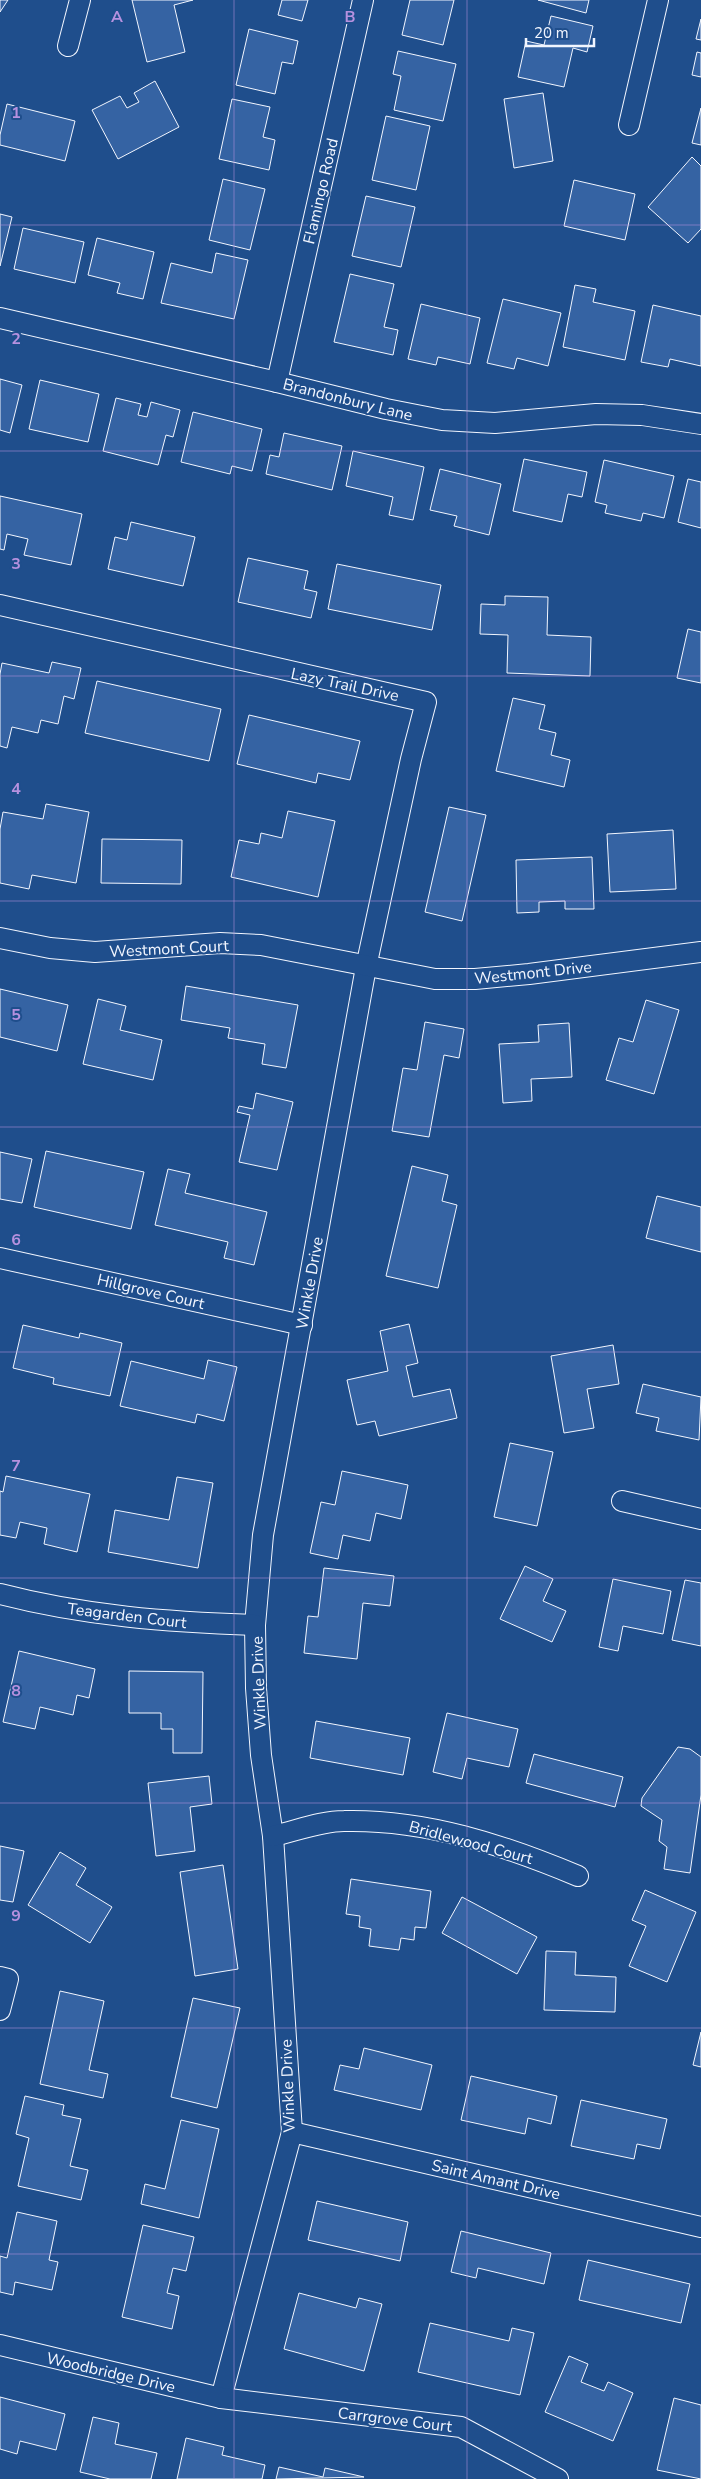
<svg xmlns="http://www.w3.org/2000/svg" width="701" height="2479" viewBox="0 0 701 2479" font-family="'Nunito Sans',sans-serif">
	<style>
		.building { fill: #3563a3; stroke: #f2f6ff }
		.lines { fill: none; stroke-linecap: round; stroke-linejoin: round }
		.minor-casing { stroke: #f2f6ff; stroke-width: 22 }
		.minor { stroke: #1f4e8c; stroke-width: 20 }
		.grid { fill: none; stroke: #b691df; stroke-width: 1; stroke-opacity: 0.55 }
		.labels { text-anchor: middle; stroke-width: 4; stroke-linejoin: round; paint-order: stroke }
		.street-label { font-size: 16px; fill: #f2f6ff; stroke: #1f4e8c }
		.grid-label { font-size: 16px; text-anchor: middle; font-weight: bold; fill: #b691df; stroke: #1f4e8c; stroke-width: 4; stroke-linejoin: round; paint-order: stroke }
	</style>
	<rect width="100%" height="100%" fill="#1f4e8c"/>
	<g class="building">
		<path d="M 0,0 L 8,0 L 0,12 Z"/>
		<path d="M 132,0 L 193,0 L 174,5 L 185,52 L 147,62 Z"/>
		<path d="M 282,0 L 308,0 L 302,21 L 278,15 Z"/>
		<path d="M 410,0 L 454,0 L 443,45 L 402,35 Z"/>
		<path d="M 538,0 L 589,0 L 586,13 Z"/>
		<path d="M 551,16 L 593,26 L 587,52 L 573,48 L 564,87 L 518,77 L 526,41 L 544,45 Z"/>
		<path d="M 701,19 L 701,40 L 696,39 Z"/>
		<path d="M 249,29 L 298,41 L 293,64 L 282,62 L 275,94 L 236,85 Z"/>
		<path d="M 398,51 L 456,64 L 443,121 L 394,110 L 401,76 L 393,74 Z"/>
		<path d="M 697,52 L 701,53 L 701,77 L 692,75 Z"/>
		<path d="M 155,81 L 179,127 L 118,159 L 92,110 L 120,96 L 127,108 L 139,102 L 134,93 Z"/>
		<path d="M 543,93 L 553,161 L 514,168 L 504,99 Z"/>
		<path d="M 232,99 L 270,107 L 263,137 L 275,140 L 269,170 L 219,159 Z"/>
		<path d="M 7,104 L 75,121 L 65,161 L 0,145 L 0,135 Z"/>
		<path d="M 701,108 L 701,145 L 692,143 Z"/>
		<path d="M 386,116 L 430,126 L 416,190 L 372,180 Z"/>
		<path d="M 692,157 L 701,166 L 701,229 L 688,243 L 648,207 Z"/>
		<path d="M 223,179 L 265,189 L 250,250 L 209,240 Z"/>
		<path d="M 574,180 L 635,194 L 625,240 L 564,226 Z"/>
		<path d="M 366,196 L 415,207 L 401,267 L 352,256 Z"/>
		<path d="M 0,214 L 12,217 L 0,266 Z"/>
		<path d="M 23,228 L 84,242 L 75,283 L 14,269 Z"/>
		<path d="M 97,238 L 154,252 L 143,299 L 117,293 L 120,283 L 88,275 Z"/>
		<path d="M 216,253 L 248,260 L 234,319 L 161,303 L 171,263 L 212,273 Z"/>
		<path d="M 350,274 L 394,284 L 384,327 L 398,330 L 393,355 L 334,342 Z"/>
		<path d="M 575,285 L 596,289 L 593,302 L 635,311 L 625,360 L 563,347 Z"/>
		<path d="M 503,299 L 561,313 L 548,366 L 517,358 L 514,369 L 487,363 Z"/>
		<path d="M 421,304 L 480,318 L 470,364 L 438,357 L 436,365 L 408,359 Z"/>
		<path d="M 653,305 L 701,316 L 701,366 L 670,359 L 668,367 L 641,362 Z"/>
		<path d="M 0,379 L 22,385 L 10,433 L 0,430 Z"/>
		<path d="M 40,380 L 99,394 L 88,442 L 29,429 Z"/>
		<path d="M 116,398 L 141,404 L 138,415 L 147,417 L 151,402 L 180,410 L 173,437 L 166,435 L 158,465 L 103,451 Z"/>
		<path d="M 193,412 L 262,429 L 252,471 L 232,466 L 230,474 L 181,462 Z"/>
		<path d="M 284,433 L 342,446 L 332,490 L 266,474 L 270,455 L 279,457 Z"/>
		<path d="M 353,451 L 424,467 L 413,520 L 389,515 L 393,497 L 346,486 Z"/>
		<path d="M 524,459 L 587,472 L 582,497 L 568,494 L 562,522 L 513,511 Z"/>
		<path d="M 604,460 L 674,476 L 664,518 L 643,513 L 641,521 L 605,513 L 607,505 L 595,502 Z"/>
		<path d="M 440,469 L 501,484 L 489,535 L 454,526 L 457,516 L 430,510 Z"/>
		<path d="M 688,479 L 701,482 L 701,528 L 678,522 Z"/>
		<path d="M 0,496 L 82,514 L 71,565 L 24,555 L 28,539 L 7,534 L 4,550 L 0,549 Z"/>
		<path d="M 131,522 L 195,537 L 183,586 L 108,569 L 115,537 L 127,540 Z"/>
		<path d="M 248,558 L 308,571 L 304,589 L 317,592 L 311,618 L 238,602 Z"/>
		<path d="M 337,564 L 441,585 L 432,630 L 328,609 Z"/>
		<path d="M 505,596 L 548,597 L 547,635 L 591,637 L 590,676 L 507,673 L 508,635 L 480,634 L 481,604 L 505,605 Z"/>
		<path d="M 688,629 L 701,632 L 701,683 L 677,678 Z"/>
		<path d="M 52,662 L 81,668 L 74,699 L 64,696 L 58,724 L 41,720 L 38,733 L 12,727 L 7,748 L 0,746 L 0,674 L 2,663 L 49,673 Z"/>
		<path d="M 97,681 L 221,709 L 209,761 L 85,733 Z"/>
		<path d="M 513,698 L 545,705 L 539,729 L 556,733 L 551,755 L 570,760 L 564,787 L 496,771 Z"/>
		<path d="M 249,715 L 360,741 L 350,780 L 318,773 L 316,783 L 237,764 Z"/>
		<path d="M 46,804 L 89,812 L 76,883 L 32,875 L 29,889 L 0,883 L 0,829 L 3,812 L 43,819 Z"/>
		<path d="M 449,807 L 486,815 L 462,921 L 425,912 Z"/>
		<path d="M 288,811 L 335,821 L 318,897 L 231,877 L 239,840 L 259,844 L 261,833 L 282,838 Z"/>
		<path d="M 673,830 L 676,889 L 610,892 L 607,834 Z"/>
		<path d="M 102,839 L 182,840 L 181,884 L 101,883 Z"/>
		<path d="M 592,857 L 594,909 L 565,909 L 565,901 L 539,902 L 539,912 L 517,913 L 516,860 Z"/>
		<path d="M 186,986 L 298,1005 L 286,1068 L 262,1064 L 265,1044 L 228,1038 L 230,1028 L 181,1020 Z"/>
		<path d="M 0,989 L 68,1005 L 57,1051 L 0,1037 Z"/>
		<path d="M 98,999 L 126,1006 L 120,1030 L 162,1040 L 153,1080 L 83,1064 Z"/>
		<path d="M 646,1000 L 679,1010 L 654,1094 L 606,1080 L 619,1038 L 633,1042 Z"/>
		<path d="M 425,1022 L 464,1029 L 459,1058 L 444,1055 L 429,1137 L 392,1131 L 403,1068 L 417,1070 Z"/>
		<path d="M 569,1023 L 572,1077 L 531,1079 L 532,1101 L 503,1103 L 499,1044 L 539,1042 L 538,1025 Z"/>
		<path d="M 256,1093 L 293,1102 L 277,1170 L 239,1162 L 250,1115 L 237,1112 L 239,1106 L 253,1109 Z"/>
		<path d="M 46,1151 L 144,1172 L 131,1229 L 34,1207 Z"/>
		<path d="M 0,1152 L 32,1159 L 22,1203 L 0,1199 Z"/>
		<path d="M 412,1166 L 448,1175 L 442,1201 L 457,1205 L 438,1288 L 386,1276 Z"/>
		<path d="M 168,1169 L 190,1174 L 185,1193 L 267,1212 L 254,1265 L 224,1258 L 228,1242 L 155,1225 Z"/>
		<path d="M 657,1196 L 701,1207 L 701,1252 L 646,1238 Z"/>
		<path d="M 409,1324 L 418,1363 L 406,1366 L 413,1397 L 450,1389 L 457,1418 L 379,1436 L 375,1421 L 357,1425 L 347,1380 L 388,1371 L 380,1331 Z"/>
		<path d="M 23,1325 L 79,1338 L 80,1333 L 122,1343 L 110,1396 L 53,1384 L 54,1378 L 13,1368 Z"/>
		<path d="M 613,1345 L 619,1384 L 587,1389 L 594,1428 L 564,1433 L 551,1356 Z"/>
		<path d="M 208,1360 L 237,1367 L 224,1421 L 197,1414 L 195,1423 L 120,1406 L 131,1361 L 204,1379 Z"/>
		<path d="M 643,1384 L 701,1397 L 699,1440 L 656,1431 L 659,1418 L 636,1413 Z"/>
		<path d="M 510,1443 L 553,1452 L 537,1526 L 494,1517 Z"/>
		<path d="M 342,1471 L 408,1485 L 401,1519 L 376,1513 L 370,1541 L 343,1535 L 338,1559 L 310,1553 L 321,1502 L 335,1505 Z"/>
		<path d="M 6,1476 L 90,1494 L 77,1552 L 44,1544 L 47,1528 L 20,1522 L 16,1538 L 0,1535 L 0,1491 L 3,1492 Z"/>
		<path d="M 177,1477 L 213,1483 L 198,1568 L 108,1552 L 115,1510 L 169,1520 Z"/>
		<path d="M 525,1566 L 553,1579 L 543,1601 L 566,1611 L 552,1642 L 500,1619 Z"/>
		<path d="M 324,1568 L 394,1576 L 390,1606 L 363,1603 L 357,1659 L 304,1653 L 308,1616 L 318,1617 Z"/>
		<path d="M 613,1579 L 671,1591 L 663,1634 L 623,1626 L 618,1651 L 599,1647 Z"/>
		<path d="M 685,1580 L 701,1583 L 701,1646 L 672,1640 Z"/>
		<path d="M 19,1651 L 95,1669 L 89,1698 L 77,1695 L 73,1715 L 40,1707 L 35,1729 L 3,1722 Z"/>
		<path d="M 129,1671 L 203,1672 L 202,1753 L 173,1753 L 173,1729 L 161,1729 L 161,1713 L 129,1713 Z"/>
		<path d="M 447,1713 L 518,1729 L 509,1767 L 467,1758 L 462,1779 L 433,1772 Z"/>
		<path d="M 316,1721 L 410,1738 L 403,1775 L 310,1758 Z"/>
		<path d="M 678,1747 L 690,1749 L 701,1757 L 701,1795 L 690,1873 L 664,1869 L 667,1847 L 659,1841 L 662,1820 L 641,1806 L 642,1798 Z"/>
		<path d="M 534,1754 L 623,1777 L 615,1807 L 526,1783 Z"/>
		<path d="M 209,1776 L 212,1804 L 190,1807 L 195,1851 L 156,1856 L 148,1783 Z"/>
		<path d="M 0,1846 L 24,1851 L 13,1902 L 0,1900 Z"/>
		<path d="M 60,1852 L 86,1868 L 76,1885 L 112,1907 L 90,1943 L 28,1905 Z"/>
		<path d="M 223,1865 L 238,1969 L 195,1976 L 180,1872 Z"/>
		<path d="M 351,1879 L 431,1891 L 426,1928 L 415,1927 L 414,1940 L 401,1938 L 399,1950 L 369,1946 L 371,1929 L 359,1927 L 360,1916 L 346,1914 Z"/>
		<path d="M 645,1890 L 696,1912 L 667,1982 L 629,1966 L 646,1926 L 632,1920 Z"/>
		<path d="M 462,1897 L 537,1937 L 517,1974 L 442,1933 Z"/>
		<path d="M 546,1951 L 576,1952 L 575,1975 L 616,1977 L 615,2012 L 544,2010 Z"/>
		<path d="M 60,1991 L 104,2001 L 89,2070 L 108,2074 L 103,2098 L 40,2084 Z"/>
		<path d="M 193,1998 L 240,2008 L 217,2108 L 171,2097 Z"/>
		<path d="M 701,2032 L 701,2067 L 693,2065 Z"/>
		<path d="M 364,2048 L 432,2065 L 421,2110 L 334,2090 L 340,2065 L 359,2069 Z"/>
		<path d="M 471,2076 L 557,2096 L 551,2124 L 528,2118 L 525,2134 L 461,2120 Z"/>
		<path d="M 25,2096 L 64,2105 L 62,2115 L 81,2119 L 70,2166 L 88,2170 L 81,2200 L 18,2186 L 29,2138 L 16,2134 Z"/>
		<path d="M 581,2100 L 667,2119 L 660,2149 L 637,2144 L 634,2159 L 571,2146 Z"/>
		<path d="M 181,2120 L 219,2129 L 199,2218 L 141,2204 L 145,2184 L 165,2189 Z"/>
		<path d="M 317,2201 L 408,2222 L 400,2261 L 308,2240 Z"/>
		<path d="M 17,2212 L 57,2221 L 49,2260 L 58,2262 L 52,2290 L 15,2282 L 13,2295 L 0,2292 L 0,2256 L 7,2258 Z"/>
		<path d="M 143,2225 L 194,2237 L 186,2271 L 173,2268 L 167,2293 L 179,2296 L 172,2329 L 122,2317 Z"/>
		<path d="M 461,2231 L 551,2253 L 544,2284 L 478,2268 L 476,2278 L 451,2272 Z"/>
		<path d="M 588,2260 L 690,2284 L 681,2323 L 579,2300 Z"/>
		<path d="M 299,2293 L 356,2308 L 359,2298 L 382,2304 L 364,2371 L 284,2349 Z"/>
		<path d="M 430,2323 L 509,2341 L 512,2328 L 534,2333 L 520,2395 L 418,2372 Z"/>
		<path d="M 569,2356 L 588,2364 L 581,2382 L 604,2391 L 608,2382 L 633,2393 L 613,2441 L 545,2412 Z"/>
		<path d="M 0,2397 L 65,2414 L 56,2450 L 20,2441 L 17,2454 L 0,2449 Z"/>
		<path d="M 674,2398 L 701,2405 L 701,2479 L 657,2470 Z"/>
		<path d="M 93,2417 L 119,2423 L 115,2444 L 157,2453 L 151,2479 L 110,2479 L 80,2472 Z"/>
		<path d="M 186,2438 L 224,2447 L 222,2455 L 265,2465 L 262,2479 L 177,2479 Z"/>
		<path d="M 279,2467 L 323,2477 L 325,2468 L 364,2477 L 276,2479 Z"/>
	</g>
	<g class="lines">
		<g class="minor-casing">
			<g id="minor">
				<path d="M 68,46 L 80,0"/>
				<path d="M 629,125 L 658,0"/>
				<path d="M 0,318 L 277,382 L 386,409 L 442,420 L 495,423 L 596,414 L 642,415 L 701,424"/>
				<path d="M 277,382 L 363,0"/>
				<path d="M 0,605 L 426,702 L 411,759 L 366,967 L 263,1535 L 255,1625 L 256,1688 L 261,1755 L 273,1836 L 292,2132 L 221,2398"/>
				<path d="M 0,938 L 50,948 L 95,952 L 220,943 L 261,945 L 435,979 L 475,979 L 529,974 L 701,952"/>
				<path d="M 0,1258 L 302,1325"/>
				<path d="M 622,1501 L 701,1519"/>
				<path d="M 0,1594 C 84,1616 169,1622 255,1625"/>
				<path d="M 273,1836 C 296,1831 321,1821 344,1821 C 425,1819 504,1845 578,1876"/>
				<path d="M 0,1977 L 8,1979 L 0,2010"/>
				<path d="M 292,2132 L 701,2227"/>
				<path d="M 0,2345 L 221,2398 L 461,2427 L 558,2479"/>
			</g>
		</g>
		<use href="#minor" class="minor"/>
	</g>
	<path class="grid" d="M 234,0 L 234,2479M 467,0 L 467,2479M 0,225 L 701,225M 0,451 L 701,451M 0,676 L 701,676M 0,901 L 701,901M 0,1127 L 701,1127M 0,1352 L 701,1352M 0,1578 L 701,1578M 0,1803 L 701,1803M 0,2028 L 701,2028M 0,2254 L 701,2254"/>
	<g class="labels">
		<g class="street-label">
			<text transform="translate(320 191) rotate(-77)" y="6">Flamingo Road</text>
			<text transform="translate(348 399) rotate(14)" y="6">Brandonbury Lane</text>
			<text transform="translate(345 684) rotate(12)" y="6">Lazy Trail Drive</text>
			<text transform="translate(169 948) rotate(-3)" y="6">Westmont Court</text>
			<text transform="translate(533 972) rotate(-6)" y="6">Westmont Drive</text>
			<text transform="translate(309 1283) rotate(-80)" y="6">Winkle Drive</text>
			<text transform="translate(151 1291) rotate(13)" y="6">Hillgrove Court</text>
			<text transform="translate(127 1615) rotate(7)" y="6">Teagarden Court</text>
			<text transform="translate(258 1683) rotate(-92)" y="6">Winkle Drive</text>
			<text transform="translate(471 1842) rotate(15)" y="6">Bridlewood Court</text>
			<text transform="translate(287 2086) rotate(-92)" y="6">Winkle Drive</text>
			<text transform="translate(496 2179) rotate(13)" y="6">Saint Amant Drive</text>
			<text transform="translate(111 2372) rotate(13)" y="6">Woodbridge Drive</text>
			<text transform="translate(395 2419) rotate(7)" y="6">Carrgrove Court</text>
		</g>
	</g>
	<g class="grid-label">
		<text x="117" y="22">A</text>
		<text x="350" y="22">B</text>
		<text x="16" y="118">1</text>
		<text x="16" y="344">2</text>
		<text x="16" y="569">3</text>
		<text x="16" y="794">4</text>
		<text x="16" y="1020">5</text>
		<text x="16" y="1245">6</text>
		<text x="16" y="1471">7</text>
		<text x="16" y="1696">8</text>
		<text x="16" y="1921">9</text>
	</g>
	<path d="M526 38v8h68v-8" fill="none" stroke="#f2f6ff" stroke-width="2.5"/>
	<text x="534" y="38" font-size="15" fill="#f2f6ff" stroke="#1f4e8c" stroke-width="4" paint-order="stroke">20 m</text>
</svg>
